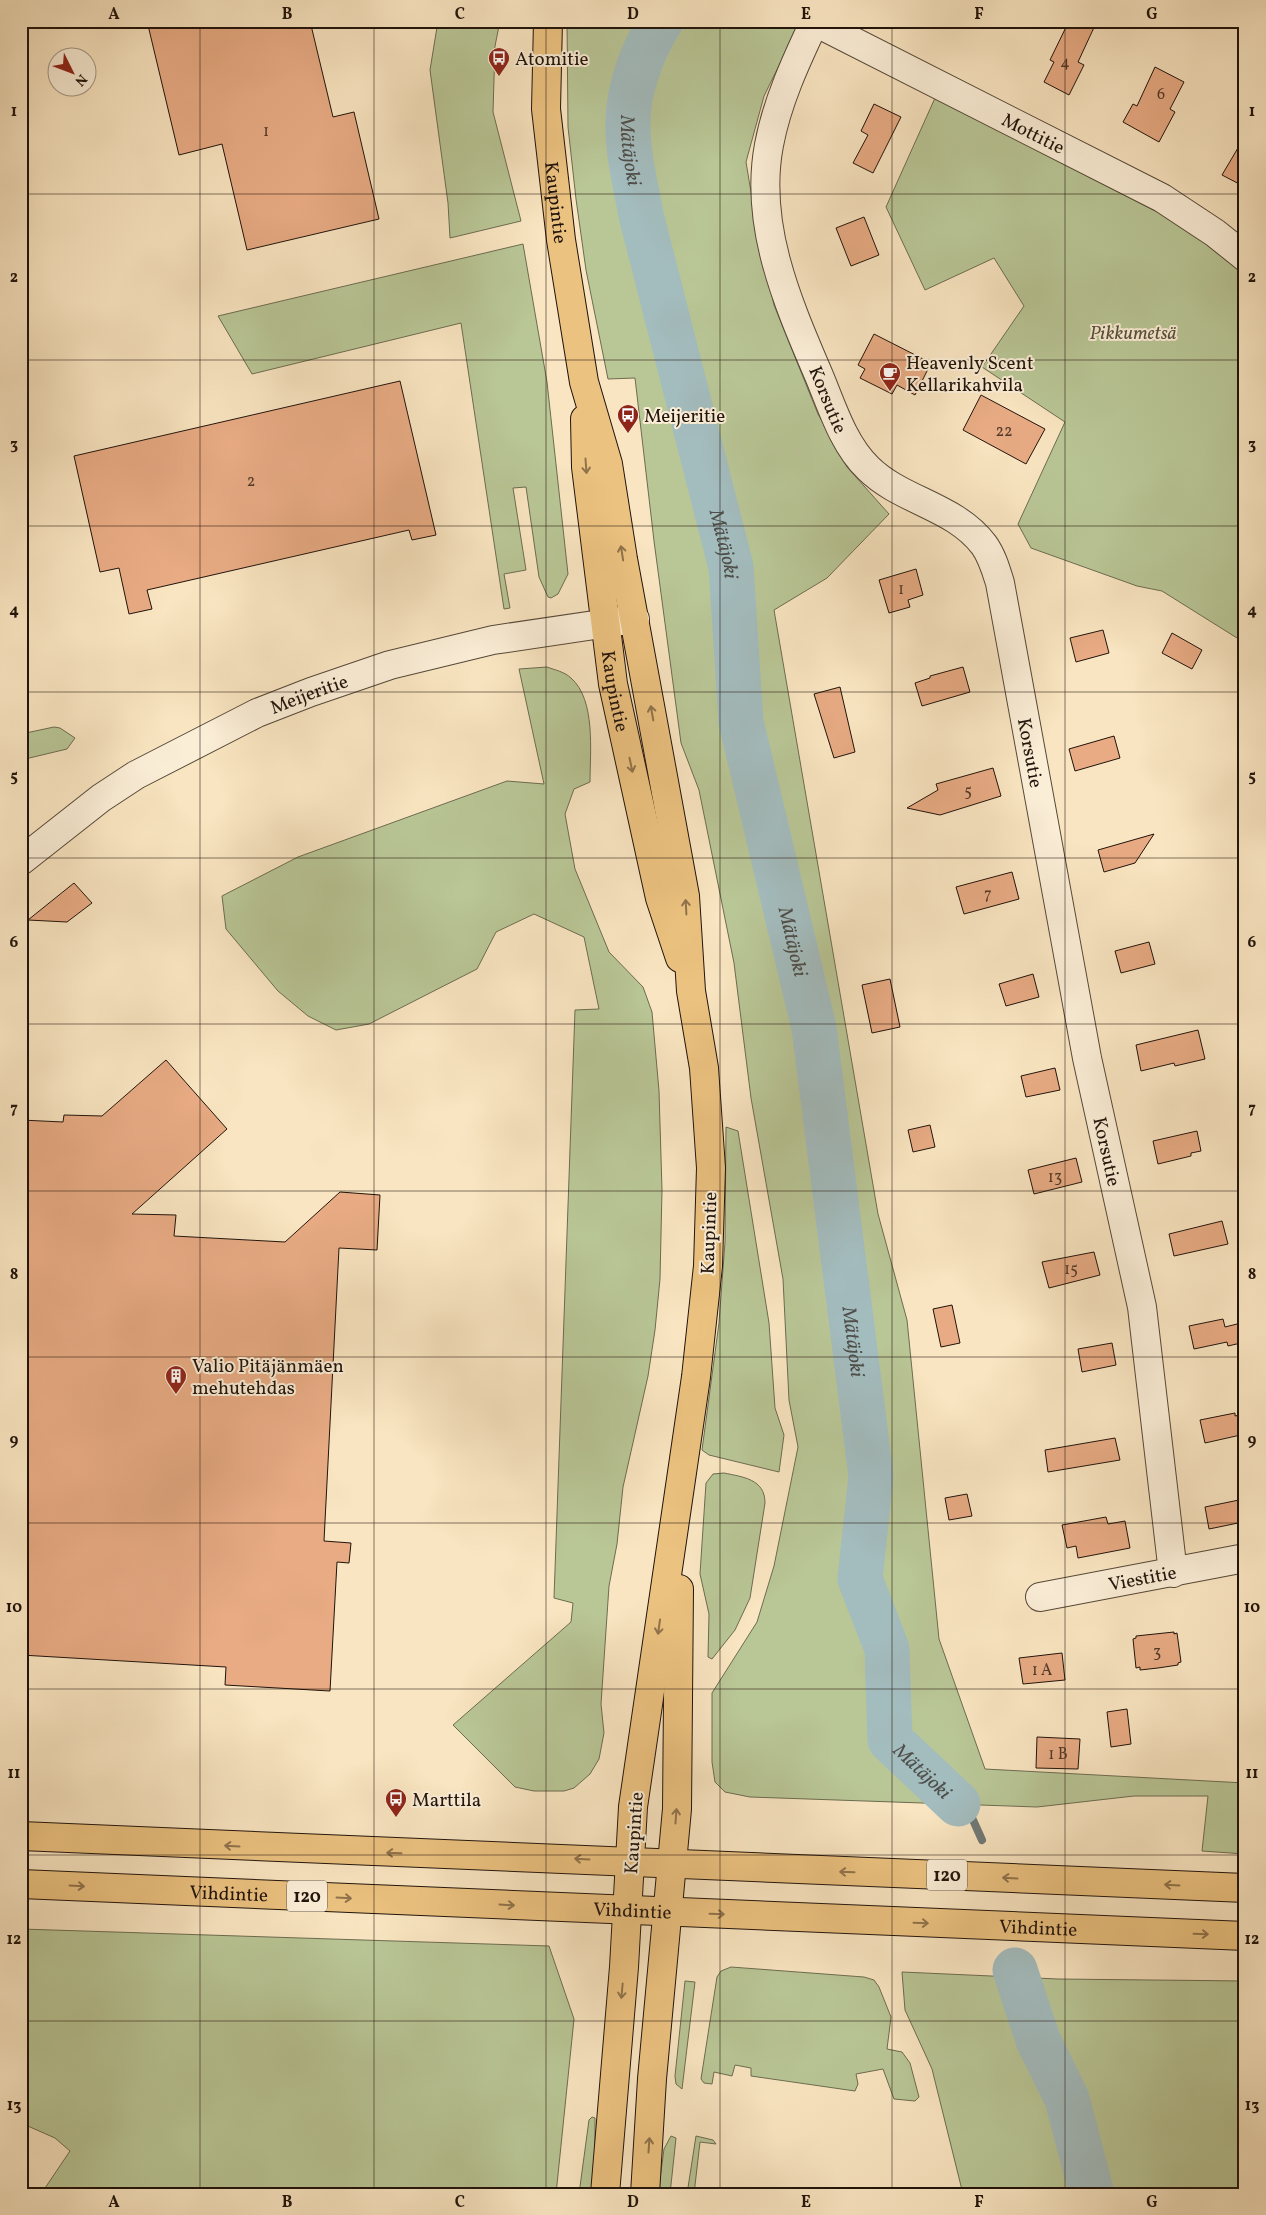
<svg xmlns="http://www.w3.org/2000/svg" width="1266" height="2215" viewBox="0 0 1266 2215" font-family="Vollkorn,serif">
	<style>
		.green { fill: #b9c696; stroke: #6c6c50 }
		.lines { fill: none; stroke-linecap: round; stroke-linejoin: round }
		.stream { stroke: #6f7876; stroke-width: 8 }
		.river { stroke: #a3bcbe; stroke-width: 45 }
		.building { fill: #e8ab84; stroke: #20130b }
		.minor-casing { stroke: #564838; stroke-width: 30 }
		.major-casing { stroke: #20130b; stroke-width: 30 }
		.minor { stroke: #fbeed7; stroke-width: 28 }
		.major { stroke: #ecc280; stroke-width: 28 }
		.oneway { stroke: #90734b }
		.grid { fill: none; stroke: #20130b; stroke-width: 1; stroke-opacity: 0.55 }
		.labels { text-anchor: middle; stroke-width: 4; stroke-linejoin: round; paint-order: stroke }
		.number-label { font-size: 16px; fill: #523929 }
		.shield { fill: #fbeed7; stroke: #625548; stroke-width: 1 }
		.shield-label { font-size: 18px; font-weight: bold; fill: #20130b }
		.poi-label { font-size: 19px; fill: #20130b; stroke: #fbeed7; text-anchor: start }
		.street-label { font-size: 19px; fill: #20130b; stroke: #fbeed7 }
		.park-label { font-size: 19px; font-style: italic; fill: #56523c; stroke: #fbeed7 }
		.water-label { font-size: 20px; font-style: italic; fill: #4e4e4a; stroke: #fbeed7 }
		.neatline { fill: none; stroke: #20130b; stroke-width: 2 }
		.grid-label { font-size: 16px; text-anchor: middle; font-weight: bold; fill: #20130b }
	</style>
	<rect width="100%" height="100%" fill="#f9e5c1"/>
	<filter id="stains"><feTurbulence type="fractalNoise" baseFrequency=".004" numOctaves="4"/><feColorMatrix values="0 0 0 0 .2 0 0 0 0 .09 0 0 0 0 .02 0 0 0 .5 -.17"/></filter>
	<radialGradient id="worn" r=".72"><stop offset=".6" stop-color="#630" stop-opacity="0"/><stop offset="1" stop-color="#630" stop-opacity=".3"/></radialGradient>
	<g class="green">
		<path d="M 438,21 L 500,21 L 495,46 L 493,112 L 521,221 L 450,238 L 448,203 L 430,70 Z"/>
		<path d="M 567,21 L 801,21 L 764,96 L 746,162 L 756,222 L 774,305 L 818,414 L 847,467 L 889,514 L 827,578 L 774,610 L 878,1214 L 907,1320 L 939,1639 L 985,1769 L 1245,1783 L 1245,1854 L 1202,1851 L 1208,1796 L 1134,1796 L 1037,1807 L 750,1797 L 725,1792 L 715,1782 L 712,1762 L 712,1693 L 757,1622 L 774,1566 L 798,1447 L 789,1400 L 783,1279 L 751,1098 L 734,963 L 699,790 L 681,743 L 654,541 L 635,378 L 608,379 L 586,270 L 576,199 L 568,127 Z"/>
		<path d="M 935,98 L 1183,225 L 1245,275 L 1245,643 L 1162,591 L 1137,586 L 1031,548 L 1018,524 L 1065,422 L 982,367 L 1024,306 L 994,258 L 925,290 L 886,207 Z"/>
		<path d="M 523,244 L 547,382 L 568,574 L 558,594 L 551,598 L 548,597 L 539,577 L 526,487 L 513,488 L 526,570 L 504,574 L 510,608 L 504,609 L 461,323 L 252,374 L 218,316 Z"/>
		<path d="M 547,667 C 555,670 565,672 571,678 C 596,700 590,752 590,782 L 574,789 L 565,814 L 575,869 L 609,952 L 643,987 L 652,1012 L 659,1091 L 662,1190 L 660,1279 L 655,1330 L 648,1376 L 623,1487 L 617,1544 L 609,1586 L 601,1704 L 604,1733 L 599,1759 L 590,1774 L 574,1788 L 564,1791 L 534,1791 L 515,1787 L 453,1725 L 571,1622 L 573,1603 L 554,1598 L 575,1010 L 599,1009 L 584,937 L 534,914 L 496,932 L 477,969 L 369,1024 L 336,1030 L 308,1016 L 278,991 L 226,929 L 222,896 L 298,857 L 507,781 L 544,784 L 519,669 Z"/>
		<path d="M 54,727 L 60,728 L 75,738 L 67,749 L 21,760 L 21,734 Z"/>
		<path d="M 726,1127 L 738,1131 L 769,1323 L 775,1408 L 784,1435 L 779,1472 L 709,1455 L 702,1450 L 719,1323 L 725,1242 Z"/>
		<path d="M 724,1473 C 743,1477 765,1479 765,1503 L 750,1598 L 735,1630 L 712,1659 L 708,1657 L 709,1614 L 700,1574 L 706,1483 L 713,1474 Z"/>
		<path d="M 21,1929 L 549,1946 L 574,2019 L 556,2194 L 41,2194 L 70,2151 L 55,2138 L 21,2123 Z"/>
		<path d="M 731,1967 L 864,1977 L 874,1980 L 879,1987 L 891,2017 L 887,2049 L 902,2052 L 910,2063 L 919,2097 L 915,2101 L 894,2099 L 883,2069 L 856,2074 L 858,2084 L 855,2091 L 751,2076 L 751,2068 L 735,2065 L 732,2076 L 714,2072 L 712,2084 L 704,2083 L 701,2079 L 717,1977 L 721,1971 Z"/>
		<path d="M 902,1972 L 1058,1979 L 1245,1981 L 1245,2194 L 963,2194 L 932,2069 L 905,2010 Z"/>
		<path d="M 685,1981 L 695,1982 L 682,2089 L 676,2084 L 675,2076 Z"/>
		<path d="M 592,2117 L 595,2118 L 595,2194 L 579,2194 L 589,2120 Z"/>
		<path d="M 671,2136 L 676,2138 L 670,2194 L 658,2194 L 664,2149 Z"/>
		<path d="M 696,2136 L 713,2140 L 716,2144 L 700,2142 L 694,2194 L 687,2194 Z"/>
	</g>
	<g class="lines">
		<g class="stream">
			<path d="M 621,88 L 632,90"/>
			<path d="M 958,1804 L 973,1820 L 982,1840"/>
		</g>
		<g class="river">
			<path id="s1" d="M 661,21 C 642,51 627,91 628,127 C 628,157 636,186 641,215 L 731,567 L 741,722 L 814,1028 L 871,1476 L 860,1579 L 887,1649 L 890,1740 L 958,1804"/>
			<path d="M 1015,1970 L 1038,2040 L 1067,2099 L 1092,2194"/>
		</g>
	</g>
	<g class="building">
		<path d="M 147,21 L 310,21 L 333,117 L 354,112 L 379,219 L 247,250 L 222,144 L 179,155 Z"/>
		<path d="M 1069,21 L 1097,21 L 1078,62 L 1084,65 L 1069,95 L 1044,82 L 1054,62 L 1050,60 Z"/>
		<path d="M 1155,67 L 1184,82 L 1170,109 L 1175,112 L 1159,142 L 1123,122 L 1133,104 L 1137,106 Z"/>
		<path d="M 874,104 L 901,117 L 873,173 L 853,163 L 868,135 L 861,131 Z"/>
		<path d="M 1245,136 L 1245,187 L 1222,175 Z"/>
		<path d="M 864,217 L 879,255 L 851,266 L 836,228 Z"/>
		<path d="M 874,334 L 931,363 L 915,395 L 897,385 L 892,394 L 860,378 L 865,369 L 858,365 Z"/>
		<path d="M 400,381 L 436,535 L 412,540 L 409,530 L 147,590 L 152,609 L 129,614 L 119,568 L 100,572 L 74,456 Z"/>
		<path d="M 981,395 L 1045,429 L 1026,464 L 963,430 Z"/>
		<path d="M 916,569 L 923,595 L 908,600 L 910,607 L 889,613 L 879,580 Z"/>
		<path d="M 1103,630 L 1109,653 L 1076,662 L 1070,638 Z"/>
		<path d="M 1172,633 L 1202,650 L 1192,669 L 1162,653 Z"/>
		<path d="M 963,667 L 970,692 L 922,706 L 915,683 L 930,678 L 930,676 Z"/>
		<path d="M 840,687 L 855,752 L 834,758 L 814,694 Z"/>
		<path d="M 1114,736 L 1120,758 L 1075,771 L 1069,749 Z"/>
		<path d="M 993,768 L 1001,796 L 940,815 L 907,808 L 938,790 L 936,784 Z"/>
		<path d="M 1154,834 L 1135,863 L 1104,872 L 1098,850 Z"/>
		<path d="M 1012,872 L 1019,899 L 964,914 L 956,887 Z"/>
		<path d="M 74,883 L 92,903 L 67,922 L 28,920 Z"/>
		<path d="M 1149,942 L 1155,964 L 1121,973 L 1115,951 Z"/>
		<path d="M 1033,974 L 1039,997 L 1006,1006 L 999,984 Z"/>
		<path d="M 890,979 L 900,1027 L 872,1033 L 862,985 Z"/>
		<path d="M 1198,1030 L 1205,1059 L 1175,1066 L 1174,1063 L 1141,1071 L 1136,1045 Z"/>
		<path d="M 166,1060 L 227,1129 L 132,1214 L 176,1215 L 174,1236 L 285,1242 L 340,1192 L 380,1195 L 377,1250 L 339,1248 L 324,1541 L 351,1543 L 349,1563 L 337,1562 L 330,1691 L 225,1685 L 226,1667 L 21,1655 L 21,1120 L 63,1122 L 64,1115 L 102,1116 Z"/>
		<path d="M 1055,1068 L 1060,1090 L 1026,1097 L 1021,1076 Z"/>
		<path d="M 930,1125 L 935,1147 L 913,1152 L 908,1130 Z"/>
		<path d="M 1197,1131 L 1201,1151 L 1191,1153 L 1191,1156 L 1158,1164 L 1153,1141 Z"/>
		<path d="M 1076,1158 L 1082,1182 L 1034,1194 L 1028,1170 Z"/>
		<path d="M 1222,1221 L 1228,1244 L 1174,1256 L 1169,1234 Z"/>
		<path d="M 1094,1252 L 1100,1275 L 1049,1288 L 1042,1262 Z"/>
		<path d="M 952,1305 L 960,1343 L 941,1347 L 933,1309 Z"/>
		<path d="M 1223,1319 L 1225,1327 L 1245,1322 L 1245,1342 L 1228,1346 L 1227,1342 L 1194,1349 L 1189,1326 Z"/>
		<path d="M 1112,1343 L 1116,1365 L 1082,1372 L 1078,1349 Z"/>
		<path d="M 1235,1413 L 1235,1416 L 1245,1414 L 1245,1434 L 1205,1443 L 1200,1420 Z"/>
		<path d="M 1115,1438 L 1120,1460 L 1048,1472 L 1045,1450 Z"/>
		<path d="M 967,1494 L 972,1516 L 949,1520 L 945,1498 Z"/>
		<path d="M 1239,1500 L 1243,1522 L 1209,1529 L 1205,1507 Z"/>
		<path d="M 1106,1517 L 1108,1524 L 1125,1521 L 1130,1548 L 1078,1558 L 1076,1546 L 1067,1548 L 1062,1525 Z"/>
		<path d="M 1174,1632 L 1174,1634 L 1177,1633 L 1181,1662 L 1178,1663 L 1178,1665 L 1158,1668 L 1140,1670 L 1140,1667 L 1136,1668 L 1133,1639 L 1136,1638 L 1136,1636 Z"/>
		<path d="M 1062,1653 L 1065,1680 L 1023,1684 L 1019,1658 Z"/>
		<path d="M 1127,1709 L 1131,1744 L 1111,1747 L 1107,1712 Z"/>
		<path d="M 1037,1737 L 1080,1739 L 1078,1769 L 1036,1768 Z"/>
	</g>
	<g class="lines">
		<g class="minor-casing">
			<g id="minor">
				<path id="s2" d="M 815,21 C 796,61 777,102 769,145 C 754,224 787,301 817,371 C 831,403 842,443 868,468 C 901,501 955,506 984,545 C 992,556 996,570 1000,583 L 1087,1058 L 1142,1307 L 1173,1573"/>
				<path id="s3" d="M 815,22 L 1162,198 L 1215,233 L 1245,257"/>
				<path id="s4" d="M 21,861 L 101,798 L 136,775 L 257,713 L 311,692 L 390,665 L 493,640 L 635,619"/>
				<path id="s5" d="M 1040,1597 L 1245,1558"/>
			</g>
		</g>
		<g class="major-casing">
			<g id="major">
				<path id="s6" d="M 548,21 L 546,109 L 561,240 L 584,382 L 608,464 L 623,559 L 685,896 L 691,991 L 704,1068 L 711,1168 L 708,1266 L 696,1377 L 633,1807 L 624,1967 L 605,2194"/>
				<path id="s7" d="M 585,419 L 586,467 L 613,684 L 660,898 L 680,958"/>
				<path d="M 21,1836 L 1245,1888"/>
				<path id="s8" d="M 21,1884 L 1245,1936"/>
				<path d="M 645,2194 L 652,2079 L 677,1809 L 679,1589"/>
			</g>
		</g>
		<use href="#minor" class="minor"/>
		<use href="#major" class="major"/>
	</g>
	<defs><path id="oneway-shaft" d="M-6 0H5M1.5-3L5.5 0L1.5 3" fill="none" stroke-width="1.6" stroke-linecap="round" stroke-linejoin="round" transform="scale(1.25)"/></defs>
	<g class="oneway">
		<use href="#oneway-shaft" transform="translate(586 466) rotate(86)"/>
		<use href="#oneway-shaft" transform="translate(622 553) rotate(-99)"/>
		<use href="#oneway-shaft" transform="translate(652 713) rotate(-100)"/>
		<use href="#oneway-shaft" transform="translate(631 765) rotate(78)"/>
		<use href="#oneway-shaft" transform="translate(686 907) rotate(-93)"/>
		<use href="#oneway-shaft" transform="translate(659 1627) rotate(98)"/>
		<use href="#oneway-shaft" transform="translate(676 1816) rotate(-86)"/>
		<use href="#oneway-shaft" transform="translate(232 1846) rotate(-177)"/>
		<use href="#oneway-shaft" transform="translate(394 1853) rotate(-178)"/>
		<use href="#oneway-shaft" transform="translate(582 1859) rotate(-177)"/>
		<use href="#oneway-shaft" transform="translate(847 1872) rotate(-178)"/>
		<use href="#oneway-shaft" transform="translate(1010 1878) rotate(-177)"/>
		<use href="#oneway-shaft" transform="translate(1172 1885) rotate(-177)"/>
		<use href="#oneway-shaft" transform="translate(77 1886) rotate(3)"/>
		<use href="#oneway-shaft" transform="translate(344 1898) rotate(3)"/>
		<use href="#oneway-shaft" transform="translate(507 1905) rotate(3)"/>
		<use href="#oneway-shaft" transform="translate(717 1914) rotate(2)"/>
		<use href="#oneway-shaft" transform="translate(921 1923) rotate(2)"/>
		<use href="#oneway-shaft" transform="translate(1201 1934) rotate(2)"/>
		<use href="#oneway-shaft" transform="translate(622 1991) rotate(95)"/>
		<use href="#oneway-shaft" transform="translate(649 2145) rotate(-86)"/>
	</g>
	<path class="grid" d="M 200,21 L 200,2194M 374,21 L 374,2194M 546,21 L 546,2194M 720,21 L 720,2194M 892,21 L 892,2194M 1065,21 L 1065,2194M 21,194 L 1245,194M 21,360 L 1245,360M 21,526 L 1245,526M 21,692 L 1245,692M 21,858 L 1245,858M 21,1024 L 1245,1024M 21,1191 L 1245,1191M 21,1357 L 1245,1357M 21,1523 L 1245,1523M 21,1689 L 1245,1689M 21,1855 L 1245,1855M 21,2021 L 1245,2021"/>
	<defs>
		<g id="bus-pin" transform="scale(1.125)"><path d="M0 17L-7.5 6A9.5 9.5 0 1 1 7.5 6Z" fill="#8f2418" stroke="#fbeed7"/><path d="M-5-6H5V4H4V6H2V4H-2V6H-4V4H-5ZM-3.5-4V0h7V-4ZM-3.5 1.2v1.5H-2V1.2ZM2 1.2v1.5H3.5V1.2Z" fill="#fff"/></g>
		<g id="cafe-pin" transform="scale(1.125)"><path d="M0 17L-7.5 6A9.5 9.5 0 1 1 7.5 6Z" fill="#8f2418" stroke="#fbeed7"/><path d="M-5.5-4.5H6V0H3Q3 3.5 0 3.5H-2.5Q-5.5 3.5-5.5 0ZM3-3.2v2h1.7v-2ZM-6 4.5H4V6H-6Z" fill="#fff"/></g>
		<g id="building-pin" transform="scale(1.125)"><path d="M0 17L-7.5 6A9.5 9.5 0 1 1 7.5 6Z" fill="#8f2418" stroke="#fbeed7"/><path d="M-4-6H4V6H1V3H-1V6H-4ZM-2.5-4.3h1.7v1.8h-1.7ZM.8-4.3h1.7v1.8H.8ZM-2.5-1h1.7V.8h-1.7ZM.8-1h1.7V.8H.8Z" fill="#fff"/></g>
	</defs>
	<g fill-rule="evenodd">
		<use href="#bus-pin" x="499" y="58"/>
		<use href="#cafe-pin" x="890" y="373"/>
		<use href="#bus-pin" x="628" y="415"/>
		<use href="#building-pin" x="176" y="1376"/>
		<use href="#bus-pin" x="396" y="1799"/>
	</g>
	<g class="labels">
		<g class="number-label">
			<text x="1065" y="67">4</text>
			<text x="1161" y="99">6</text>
			<text x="266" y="136">1</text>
			<text x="1004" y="436">22</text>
			<text x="251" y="486">2</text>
			<text x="901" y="594">1</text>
			<text x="968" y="796">5</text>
			<text x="988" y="899">7</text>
			<text x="1055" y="1182">13</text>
			<text x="1071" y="1274">15</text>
			<text x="1157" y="1657">3</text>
			<text x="1042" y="1675">1 A</text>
			<text x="1058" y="1759">1 B</text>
		</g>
		<g class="shield">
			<rect x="927" y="1859.5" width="40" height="31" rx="4"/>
			<rect x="287" y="1880.5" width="40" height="31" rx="4"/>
		</g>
		<g class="shield-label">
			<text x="947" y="1881">120</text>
			<text x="307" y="1902">120</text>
		</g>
		<g class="poi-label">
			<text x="515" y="65">Atomitie</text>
			<text x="906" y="369">Heavenly Scent<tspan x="906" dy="22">Kellarikahvila</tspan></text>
			<text x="644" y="422">Meijeritie</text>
			<text x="192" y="1372">Valio Pitäjänmäen<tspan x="192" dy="22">mehutehdas</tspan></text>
			<text x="412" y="1806">Marttila</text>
		</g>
		<g class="street-label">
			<text dy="7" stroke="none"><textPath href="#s3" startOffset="245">Mottitie</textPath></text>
			<text dy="7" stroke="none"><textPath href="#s6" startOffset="182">Kaupintie</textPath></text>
			<text dy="7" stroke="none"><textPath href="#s2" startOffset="398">Korsutie</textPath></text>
			<text dy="7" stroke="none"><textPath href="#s7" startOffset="274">Kaupintie</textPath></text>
			<text dy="7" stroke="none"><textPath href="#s4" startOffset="335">Meijeritie</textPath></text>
			<text dy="7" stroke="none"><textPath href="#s2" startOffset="832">Korsutie</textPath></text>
			<text dy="7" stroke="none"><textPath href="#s2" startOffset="1238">Korsutie</textPath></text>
			<text transform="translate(708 1233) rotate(-88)" y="7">Kaupintie</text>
			<text dy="7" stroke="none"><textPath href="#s5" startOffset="104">Viestitie</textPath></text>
			<text transform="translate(633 1833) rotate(-86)" y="7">Kaupintie</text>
			<text dy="7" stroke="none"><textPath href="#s8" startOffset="208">Vihdintie</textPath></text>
			<text dy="7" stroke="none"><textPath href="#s8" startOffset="612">Vihdintie</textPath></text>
			<text dy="7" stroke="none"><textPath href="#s8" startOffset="1018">Vihdintie</textPath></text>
		</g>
		<g class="park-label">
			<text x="1133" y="339">Pikkumetsä</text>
		</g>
		<g class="water-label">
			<text dy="7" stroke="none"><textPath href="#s1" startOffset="136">Mätäjoki</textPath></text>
			<text dy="7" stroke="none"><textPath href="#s1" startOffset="541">Mätäjoki</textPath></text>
			<text dy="7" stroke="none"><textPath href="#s1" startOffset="946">Mätäjoki</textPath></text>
			<text dy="7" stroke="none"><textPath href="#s1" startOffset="1351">Mätäjoki</textPath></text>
			<text dy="7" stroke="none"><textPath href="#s1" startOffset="1801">Mätäjoki</textPath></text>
		</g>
	</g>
	<rect width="1266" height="2215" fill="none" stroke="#f9e5c1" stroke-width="55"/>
	<g transform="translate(72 72) rotate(132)"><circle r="24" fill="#fbeed7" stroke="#a39685"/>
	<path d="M0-4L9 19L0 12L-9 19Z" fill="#8f2418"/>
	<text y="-8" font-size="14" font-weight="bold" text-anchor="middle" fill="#20130b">N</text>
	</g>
	<rect x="28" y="28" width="1210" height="2160" class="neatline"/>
	<g class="grid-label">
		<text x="114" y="19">A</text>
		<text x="287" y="19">B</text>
		<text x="460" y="19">C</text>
		<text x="633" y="19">D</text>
		<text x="806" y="19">E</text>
		<text x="979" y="19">F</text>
		<text x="1152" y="19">G</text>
		<text x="14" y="116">1</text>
		<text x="1252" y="116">1</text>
		<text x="14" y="282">2</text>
		<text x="1252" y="282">2</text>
		<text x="14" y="449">3</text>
		<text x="1252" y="449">3</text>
		<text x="14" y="615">4</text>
		<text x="1252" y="615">4</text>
		<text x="14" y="781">5</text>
		<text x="1252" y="781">5</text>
		<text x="14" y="947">6</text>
		<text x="1252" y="947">6</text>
		<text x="14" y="1113">7</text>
		<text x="1252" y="1113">7</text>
		<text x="14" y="1279">8</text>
		<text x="1252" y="1279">8</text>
		<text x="14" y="1445">9</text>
		<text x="1252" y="1445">9</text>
		<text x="14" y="1612">10</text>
		<text x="1252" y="1612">10</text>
		<text x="14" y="1778">11</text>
		<text x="1252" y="1778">11</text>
		<text x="14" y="1944">12</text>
		<text x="1252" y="1944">12</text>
		<text x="14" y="2110">13</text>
		<text x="1252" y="2110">13</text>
		<text x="114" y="2207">A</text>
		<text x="287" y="2207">B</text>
		<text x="460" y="2207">C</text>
		<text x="633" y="2207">D</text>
		<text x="806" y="2207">E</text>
		<text x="979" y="2207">F</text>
		<text x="1152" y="2207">G</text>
	</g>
	<rect width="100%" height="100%" filter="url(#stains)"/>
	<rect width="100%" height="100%" fill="url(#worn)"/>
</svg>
